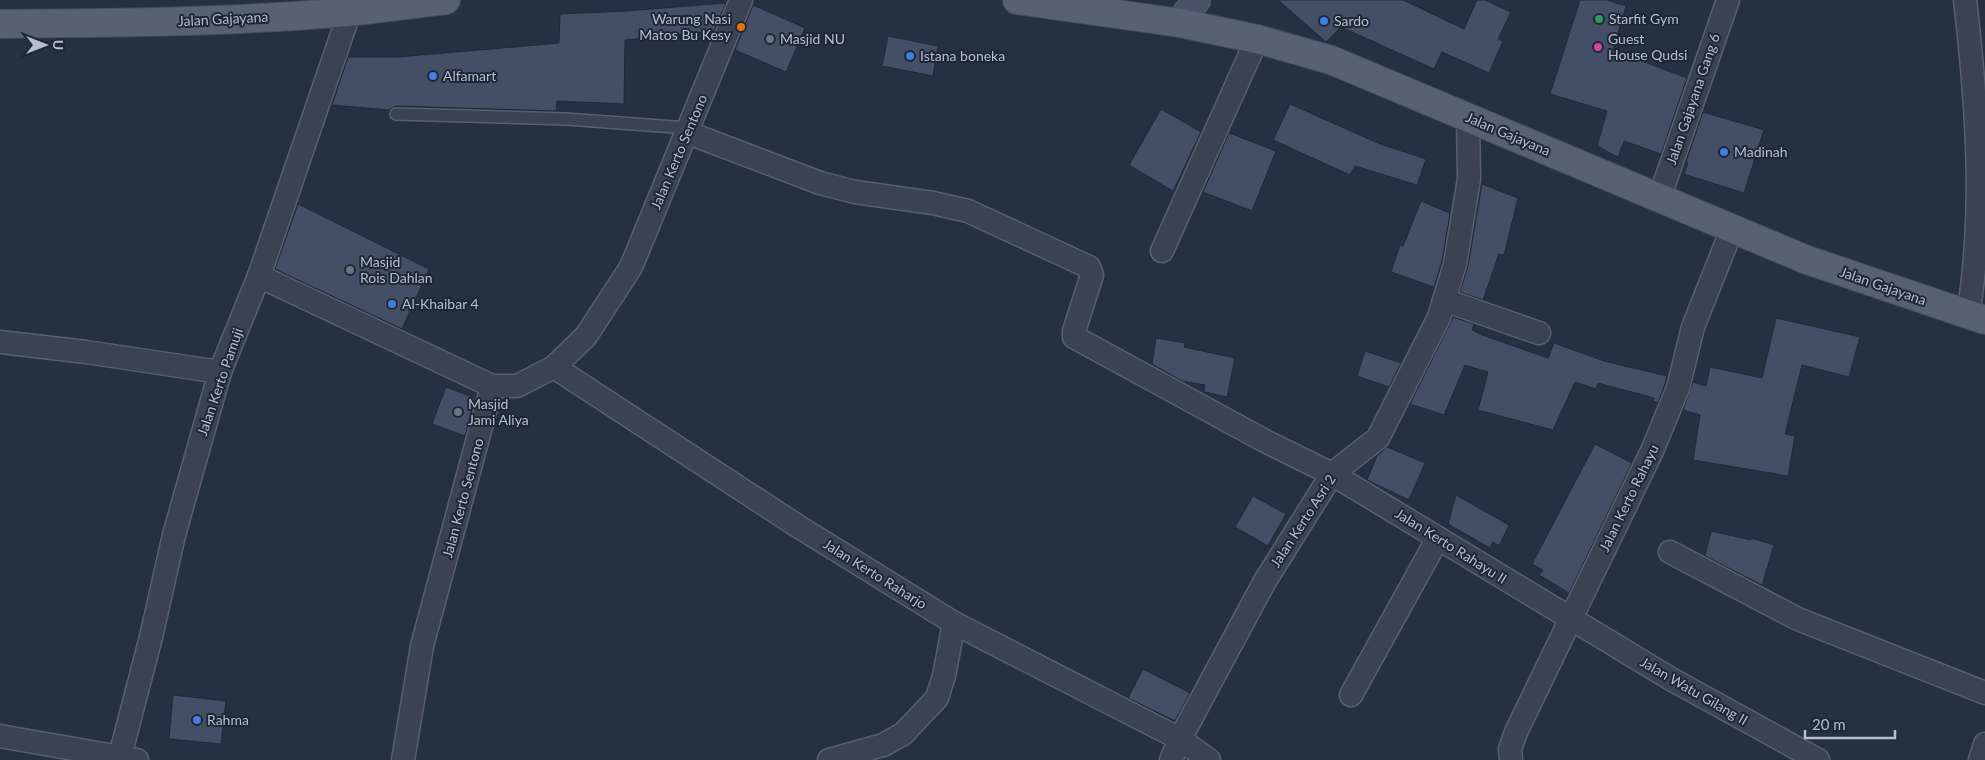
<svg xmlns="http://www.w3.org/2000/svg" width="1985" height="760" viewBox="0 0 1985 760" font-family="Lato,sans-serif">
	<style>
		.building { fill: #444f66; stroke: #20293a }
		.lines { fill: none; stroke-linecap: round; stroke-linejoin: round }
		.lane-casing { stroke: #586070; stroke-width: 14 }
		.street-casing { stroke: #586070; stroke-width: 25 }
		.secondary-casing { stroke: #586070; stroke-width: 30 }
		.primary-casing { stroke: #444b5c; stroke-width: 30 }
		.lane { stroke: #3a4253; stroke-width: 11 }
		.street { stroke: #3a4253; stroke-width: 22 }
		.secondary { stroke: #485166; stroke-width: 28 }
		.primary { stroke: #586173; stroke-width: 28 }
		.leisure-dot { fill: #2e9e5b; stroke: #1e2738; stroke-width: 2 }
		.shop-dot { fill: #3f7fe0; stroke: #1e2738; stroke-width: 2 }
		.food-dot { fill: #e8710a; stroke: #1e2738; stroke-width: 2 }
		.worship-dot { fill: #6b7280; stroke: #1e2738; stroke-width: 2 }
		.hotel-dot { fill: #d1479c; stroke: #1e2738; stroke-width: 2 }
		.labels { text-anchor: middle; stroke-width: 4; stroke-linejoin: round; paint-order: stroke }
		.street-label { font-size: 14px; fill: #b7becd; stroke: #1e2738 }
		.poi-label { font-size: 14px; fill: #b7becd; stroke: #1e2738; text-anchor: start }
	</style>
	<rect width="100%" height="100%" fill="#253043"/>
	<g class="building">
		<path d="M 1278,0 L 1403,0 L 1464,29 L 1477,0 L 1485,0 L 1511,12 L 1498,39 L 1503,41 L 1489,73 L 1442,52 L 1434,69 L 1341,27 L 1326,42 Z"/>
		<path d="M 1580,0 L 1607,0 L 1626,6 L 1613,50 L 1687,78 L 1661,154 L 1624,141 L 1618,157 L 1597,146 L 1607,111 L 1550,94 Z"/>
		<path d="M 726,3 L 714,31 L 625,40 L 624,104 L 557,101 L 556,111 L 396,106 L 389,110 L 332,105 L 348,57 L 398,57 L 559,43 L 560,14 L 626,11 Z"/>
		<path d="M 753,5 L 805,28 L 786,72 L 735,50 Z"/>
		<path d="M 888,36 L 938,46 L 933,76 L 882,66 Z"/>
		<path d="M 1290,104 L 1380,144 L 1426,159 L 1417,185 L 1355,166 L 1350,175 L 1273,140 Z"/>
		<path d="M 1161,109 L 1201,132 L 1173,191 L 1129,165 Z"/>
		<path d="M 1703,112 L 1764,130 L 1744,193 L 1684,174 L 1688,163 L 1686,162 Z"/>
		<path d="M 1229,133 L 1276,151 L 1252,211 L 1203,192 Z"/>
		<path d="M 1482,184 L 1518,198 L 1504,255 L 1499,254 L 1483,300 L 1460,292 L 1468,266 Z"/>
		<path d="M 1421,201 L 1450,213 L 1442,261 L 1434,287 L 1391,272 L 1400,245 L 1403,246 Z"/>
		<path d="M 298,204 L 429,269 L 402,329 L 275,269 Z"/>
		<path d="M 1453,317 L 1474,324 L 1472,330 L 1482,335 L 1548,358 L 1554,343 L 1604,361 L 1667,376 L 1665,384 L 1658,403 L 1653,401 L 1654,398 L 1598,383 L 1596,389 L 1575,382 L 1553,430 L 1478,410 L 1488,372 L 1465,365 L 1444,415 L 1410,404 Z"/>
		<path d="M 1776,318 L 1860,337 L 1849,377 L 1802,365 L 1785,434 L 1795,436 L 1788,476 L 1693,460 L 1700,415 L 1683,410 L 1693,382 L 1706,386 L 1710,367 L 1762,378 Z"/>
		<path d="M 1156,338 L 1185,343 L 1184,347 L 1235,358 L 1227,397 L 1204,392 L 1205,385 L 1182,381 L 1152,364 Z"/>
		<path d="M 1365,351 L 1401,363 L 1389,387 L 1357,376 Z"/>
		<path d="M 446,387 L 475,398 L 465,436 L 432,424 Z"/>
		<path d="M 1595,444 L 1632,463 L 1569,593 L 1539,575 L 1543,570 L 1532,564 Z"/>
		<path d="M 1387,447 L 1425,463 L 1409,500 L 1367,480 L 1377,456 Z"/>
		<path d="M 1456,495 L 1509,525 L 1499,546 L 1493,542 L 1490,548 L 1448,524 Z"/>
		<path d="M 1253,496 L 1286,514 L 1268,546 L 1235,527 Z"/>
		<path d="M 1711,531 L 1751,540 L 1751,538 L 1774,545 L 1762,585 L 1705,556 Z"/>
		<path d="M 1143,669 L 1190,693 L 1175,721 L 1128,698 Z"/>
		<path d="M 173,695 L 226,701 L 221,744 L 169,739 Z"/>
	</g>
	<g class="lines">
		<g class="lane-casing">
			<path id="lane" d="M 396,114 L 566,119 L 688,128"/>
		</g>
		<g class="street-casing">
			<g id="street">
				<path d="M 1965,0 C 1977,103 1985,212 1968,315"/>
				<path d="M 686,132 L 820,183 L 855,192 L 933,203 L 968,211 L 1089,267 L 1092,275 L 1074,331 L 1074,337 L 1265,441 L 1332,474 L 1671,679 L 1818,760"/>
				<path d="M 1659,199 L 1728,0"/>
				<path d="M 1162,251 L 1257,39"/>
				<path d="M 259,276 L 492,386 L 517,386 L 554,367 L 586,336 L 631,267 L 741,0"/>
				<path d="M 1444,300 L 1539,333"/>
				<path d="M 0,342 L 86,352 L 220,372"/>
				<path d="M 554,367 L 796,525 L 954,623 L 1180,739 L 1209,760"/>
				<path d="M 1670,552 L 1798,619 L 1985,693"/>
				<path d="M 1351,695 L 1438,538"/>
				<path d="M 0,736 L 137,760"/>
				<path d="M 119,760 L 151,637 L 174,535 L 220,372 L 259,276 L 350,11"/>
				<path d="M 403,760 L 422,646 L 492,386"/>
				<path d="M 829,760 L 883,745 L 903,734 L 937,698 L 944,676 L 954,623"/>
				<path d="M 1171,760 L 1180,739 L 1265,581 L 1332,474 L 1378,438 L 1439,317 L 1455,264 L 1469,179 L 1468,117"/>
				<path d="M 1511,760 L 1510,749 L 1516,732 L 1652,451 L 1678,388 L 1693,327 L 1732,229"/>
				<path d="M 1980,760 L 1985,744"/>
			</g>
		</g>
		<g class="secondary-casing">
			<path id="secondary" d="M 1180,23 L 1196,0"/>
		</g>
		<g class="primary-casing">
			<g id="primary">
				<path d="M 1017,0 L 1180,23 L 1257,39 L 1331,60 L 1807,260 L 1985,320"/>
				<path d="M 0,24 C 116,23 232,22 348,12 C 380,8 413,4 446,0"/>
			</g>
		</g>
		<use href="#lane" class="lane"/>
		<use href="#street" class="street"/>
		<use href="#secondary" class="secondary"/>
		<use href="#primary" class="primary"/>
	</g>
	<circle class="leisure-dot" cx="1599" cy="19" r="5"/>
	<g class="shop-dot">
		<circle cx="1324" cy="21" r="5"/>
		<circle cx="910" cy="56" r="5"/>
		<circle cx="433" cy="76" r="5"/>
		<circle cx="1724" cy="152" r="5"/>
		<circle cx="392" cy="304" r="5"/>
		<circle cx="197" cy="720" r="5"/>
	</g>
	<circle class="food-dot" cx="741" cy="27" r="5"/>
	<g class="worship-dot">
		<circle cx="770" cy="39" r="5"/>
		<circle cx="350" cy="270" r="5"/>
		<circle cx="458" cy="412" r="5"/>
	</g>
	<circle class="hotel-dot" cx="1598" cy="47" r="5"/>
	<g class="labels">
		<g class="street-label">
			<text transform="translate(223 19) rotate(-3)" y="5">Jalan Gajayana</text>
			<text transform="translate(1693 99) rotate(-71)" y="5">Jalan Gajayana Gang 6</text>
			<text transform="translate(1508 134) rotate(23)" y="5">Jalan Gajayana</text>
			<text transform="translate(679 152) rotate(-67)" y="5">Jalan Kerto Sentono</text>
			<text transform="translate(1883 286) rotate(19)" y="5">Jalan Gajayana</text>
			<text transform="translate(220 382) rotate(-71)" y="5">Jalan Kerto Pamuji</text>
			<text transform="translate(463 498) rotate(-75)" y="5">Jalan Kerto Sentono</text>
			<text transform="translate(1629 498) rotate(-64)" y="5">Jalan Kerto Rahayu</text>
			<text transform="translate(1303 521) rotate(-57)" y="5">Jalan Kerto Asri 2</text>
			<text transform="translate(1451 546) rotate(32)" y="5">Jalan Kerto Rahayu II</text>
			<text transform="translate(875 574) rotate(32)" y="5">Jalan Kerto Raharjo</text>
			<text transform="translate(1694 691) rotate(30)" y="5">Jalan Watu Gilang II</text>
		</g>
		<g class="poi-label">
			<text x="731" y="24" text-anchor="end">Warung Nasi<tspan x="731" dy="16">Matos Bu Kesy</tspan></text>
			<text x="1609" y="24">Starfit Gym</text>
			<text x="1334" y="26">Sardo</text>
			<text x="780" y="44">Masjid NU</text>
			<text x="1608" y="44">Guest<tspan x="1608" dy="16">House Qudsi</tspan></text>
			<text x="920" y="61">Istana boneka</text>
			<text x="443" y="81">Alfamart</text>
			<text x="1734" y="157">Madinah</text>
			<text x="360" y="267">Masjid<tspan x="360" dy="16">Rois Dahlan</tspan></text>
			<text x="402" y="309">Al-Khaibar 4</text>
			<text x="468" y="409">Masjid<tspan x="468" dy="16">Jami Aliya</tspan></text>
			<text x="207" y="725">Rahma</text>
		</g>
	</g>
	<g transform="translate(45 45) rotate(90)" stroke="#1e2738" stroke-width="4" paint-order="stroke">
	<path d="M0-4L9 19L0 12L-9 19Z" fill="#b7becd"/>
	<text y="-8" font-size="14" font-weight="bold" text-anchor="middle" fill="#b7becd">U</text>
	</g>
	<path d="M1805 730v8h90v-8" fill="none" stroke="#b7becd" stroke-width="2.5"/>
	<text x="1812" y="730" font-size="15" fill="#b7becd" stroke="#1e2738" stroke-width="4" paint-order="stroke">20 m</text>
</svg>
